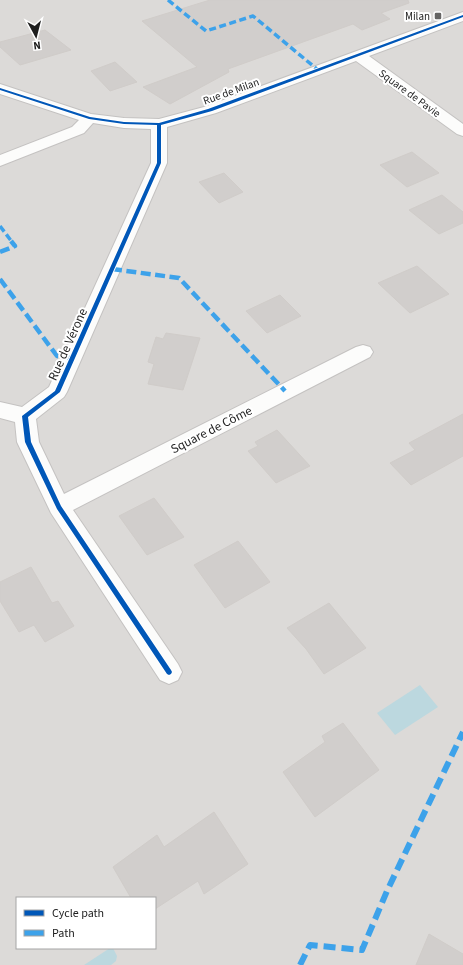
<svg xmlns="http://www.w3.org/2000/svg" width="463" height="965" viewBox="0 0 463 965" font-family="'Source Sans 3',sans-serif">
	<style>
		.residential { fill: #dcdad8; fill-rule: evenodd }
		.water { fill: #bcd8df }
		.building { fill: #d1cecc; stroke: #d0ccc9 }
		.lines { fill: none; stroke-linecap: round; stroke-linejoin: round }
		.street-casing { stroke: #c4c2c1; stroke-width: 2 }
		.street { fill: #fcfcfb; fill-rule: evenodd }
		.quiet-far2 { stroke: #3da2ea; stroke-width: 3.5; stroke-dasharray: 7 3.5; stroke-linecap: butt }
		.quiet-far1 { stroke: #3da2ea; stroke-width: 4.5; stroke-dasharray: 10 4.5; stroke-linecap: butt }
		.quiet { stroke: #3da2ea; stroke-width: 6; stroke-dasharray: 12 6; stroke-linecap: butt }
		.cycleway-casing { stroke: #fff; stroke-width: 2 }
		.cycleway { fill: #0057b8; fill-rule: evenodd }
		.poi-dot { fill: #666564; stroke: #fff; stroke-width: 1.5 }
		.labels { text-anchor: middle; stroke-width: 4; stroke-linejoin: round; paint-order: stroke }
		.far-poi-label { font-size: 11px; fill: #1e1e1e; stroke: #fff; text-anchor: end }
		.far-street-label { font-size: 11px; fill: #1e1e1e; stroke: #fff }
		.street-label { font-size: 13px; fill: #1e1e1e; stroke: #fff }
	</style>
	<rect width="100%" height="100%" fill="#edeae7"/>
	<path class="residential" d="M 0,0 L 463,0 L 463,965 L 0,965 ZM 17,898 L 155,898 L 155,948 L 17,948 Z"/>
	<g class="water">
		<path d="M 420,685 L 438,707 L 395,735 L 377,713 Z"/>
		<path d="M 110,948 L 113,948 L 117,956 L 116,961 L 111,965 L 84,965 Z"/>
	</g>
	<g class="building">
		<path d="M 210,0 L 408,0 L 409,3 L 381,13 L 390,19 L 362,30 L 353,24 L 228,69 L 229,72 L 170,104 L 143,87 L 197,67 L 142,21 Z"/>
		<path d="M 45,30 L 71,50 L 20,65 L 0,47 L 0,42 Z"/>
		<path d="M 115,62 L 137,82 L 110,91 L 91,71 Z"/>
		<path d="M 412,152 L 439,173 L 407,187 L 380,165 Z"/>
		<path d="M 224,173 L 243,192 L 219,203 L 199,182 Z"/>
		<path d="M 442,195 L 463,212 L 463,223 L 439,234 L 409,210 Z"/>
		<path d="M 417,266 L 449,294 L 410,313 L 378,283 Z"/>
		<path d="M 280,295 L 301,316 L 267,333 L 246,311 Z"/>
		<path d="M 166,333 L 200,338 L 183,390 L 148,384 L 154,364 L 148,362 L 156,337 L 163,339 Z"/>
		<path d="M 463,414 L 463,456 L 411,485 L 390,463 L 415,450 L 409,443 Z"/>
		<path d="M 277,430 L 310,466 L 276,483 L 248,451 L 258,446 L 255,442 Z"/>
		<path d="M 154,498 L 184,537 L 147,555 L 119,516 Z"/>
		<path d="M 238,541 L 270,582 L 225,608 L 194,565 Z"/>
		<path d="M 31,567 L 52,603 L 58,601 L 74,626 L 45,642 L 34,625 L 19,632 L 0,601 L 0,582 Z"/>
		<path d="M 329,603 L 366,648 L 324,674 L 306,649 L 287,628 Z"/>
		<path d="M 343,723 L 379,770 L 315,817 L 283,772 L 325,742 L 322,736 Z"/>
		<path d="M 214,812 L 248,864 L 204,894 L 198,881 L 155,909 L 155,898 L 131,898 L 113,867 L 157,835 L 164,847 Z"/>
		<path d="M 429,934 L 463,954 L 463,965 L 416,965 Z"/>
	</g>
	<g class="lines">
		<g class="street-casing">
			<path id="street" d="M 463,12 L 463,21 L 369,56 L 463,124 L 463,136 L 457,134 L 356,61 L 216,113 L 167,127 L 167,163 L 67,392 L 64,397 L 36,419 L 39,442 L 64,494 L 356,347 L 363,345 L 370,347 L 373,352 L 370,357 L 73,510 L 178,664 L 182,672 L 178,680 L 169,684 L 160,680 L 51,513 L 17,442 L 15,422 L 0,418 L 0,402 L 22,407 L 49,387 L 151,163 L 151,129 L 124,128 L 93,123 L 84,133 L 0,166 L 0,155 L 72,127 L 79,120 L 0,94 L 0,84 L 91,114 L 124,118 L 159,119 L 204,107 Z"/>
		</g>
		<use href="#street" class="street"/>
		<g class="quiet-far2">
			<path d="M 168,0 L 206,31 L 253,16 L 318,70"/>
			<path d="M 0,226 L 12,242"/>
		</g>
		<g class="quiet-far1">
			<path d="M 0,252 L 15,246 L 11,241"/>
			<path d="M 112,269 L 179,278 L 285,391"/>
			<path d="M 0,279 L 57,356 L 72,358"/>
		</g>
		<path class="quiet" d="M 300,965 L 310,945 L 362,950 L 387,891 L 463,732"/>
		<g class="cycleway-casing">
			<path id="cycleway" d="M 463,15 L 463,17 L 212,111 L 161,125 L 161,163 L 60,392 L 28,417 L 31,442 L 61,506 L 171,670 L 172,672 L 171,674 L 169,675 L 167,674 L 57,509 L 25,442 L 22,416 L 55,391 L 157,163 L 157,125 L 124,124 L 89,119 L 0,90 L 0,88 L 90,117 L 124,122 L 159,123 L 208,109 Z"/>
		</g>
		<use href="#cycleway" class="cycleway"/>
	</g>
	<rect class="poi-dot" x="434" y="12" width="8" height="8" rx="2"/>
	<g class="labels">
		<g class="far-poi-label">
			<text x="430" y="20">Milan</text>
		</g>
		<g class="far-street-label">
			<text transform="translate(231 91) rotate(-20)" y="4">Rue de Milan</text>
			<text transform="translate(410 93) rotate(36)" y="4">Square de Pavie</text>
		</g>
		<g class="street-label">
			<text transform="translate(67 344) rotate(-66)" y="5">Rue de Vérone</text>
			<text transform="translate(211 429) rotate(-27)" y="5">Square de Côme</text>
		</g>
	</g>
	<rect x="16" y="897" width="140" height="52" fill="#ffffff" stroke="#a5a5a5"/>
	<rect x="24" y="910" width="20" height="6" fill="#0057b8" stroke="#a5a5a5"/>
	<text x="52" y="917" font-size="12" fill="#1e1e1e">Cycle path</text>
	<rect x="24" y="930" width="20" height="6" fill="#3da2ea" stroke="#a5a5a5"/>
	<text x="52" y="937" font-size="12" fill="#1e1e1e">Path</text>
	<g transform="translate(36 36) rotate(173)" stroke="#ffffff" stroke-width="3" paint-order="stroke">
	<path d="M0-3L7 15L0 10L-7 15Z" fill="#1e1e1e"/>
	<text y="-6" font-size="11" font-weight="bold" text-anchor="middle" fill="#1e1e1e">N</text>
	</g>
</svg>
